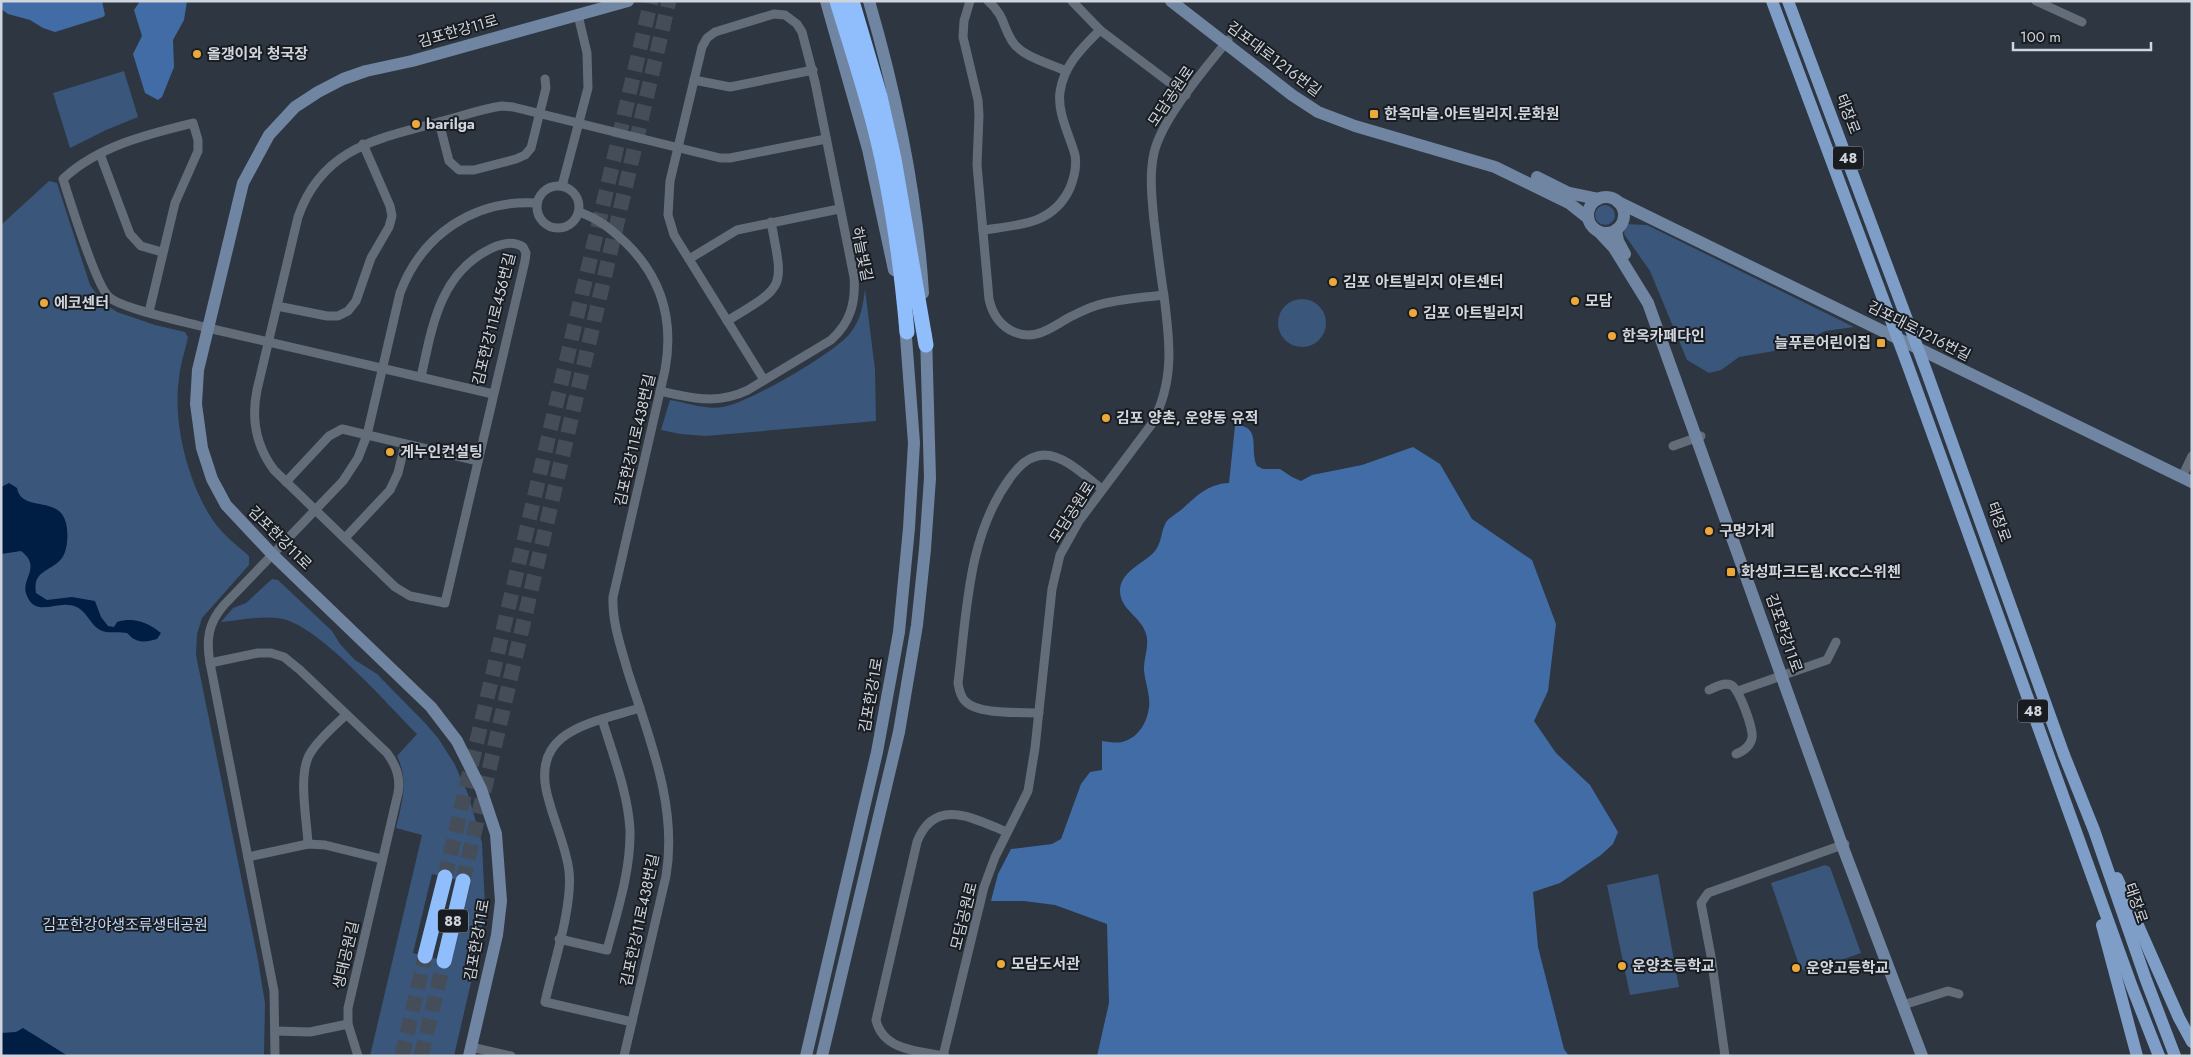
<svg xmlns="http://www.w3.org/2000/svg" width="2193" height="1057" viewBox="0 0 2193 1057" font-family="Jost,'Noto Sans KR',sans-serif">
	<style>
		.green { fill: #3a567b; fill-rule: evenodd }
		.forest { fill: #416ca5 }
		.water { fill: #001d44 }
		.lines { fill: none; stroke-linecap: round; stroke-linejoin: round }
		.highway-tunnel { stroke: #454e58; stroke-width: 15; stroke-dasharray: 15 8; stroke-linecap: butt }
		.street { stroke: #636d7a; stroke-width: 9 }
		.secondary { stroke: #7085a1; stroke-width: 12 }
		.primary { stroke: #7e9ec8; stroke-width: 12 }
		.highway { stroke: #90befc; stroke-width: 15 }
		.poi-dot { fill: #eca93a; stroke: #191d22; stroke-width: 2 }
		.labels { text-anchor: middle; stroke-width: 4; stroke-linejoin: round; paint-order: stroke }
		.shield { fill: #191d22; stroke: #999ea5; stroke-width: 1 }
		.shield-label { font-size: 14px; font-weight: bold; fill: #d0d5dd }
		.street-label { font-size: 15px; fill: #d0d5dd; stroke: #191d22 }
		.poi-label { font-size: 15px; font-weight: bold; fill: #d0d5dd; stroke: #191d22; text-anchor: start }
		.park-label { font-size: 15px; fill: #bed7f8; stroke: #191d22 }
	</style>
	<rect width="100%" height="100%" fill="#2d3641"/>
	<g class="green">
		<path d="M 124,71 L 138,117 L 106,130 L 70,148 L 53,93 Z"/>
		<path d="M 49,181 L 57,183 L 90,285 L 103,303 L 117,312 L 155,325 L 185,332 L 188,337 C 185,351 180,365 179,379 C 172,424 190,492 218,527 C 227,538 239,547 249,556 L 249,565 L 202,618 L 197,634 L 196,655 L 258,960 L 265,1003 L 264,1056 L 1,1056 L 1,225 Z"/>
		<circle cx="1605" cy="215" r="10"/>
		<path d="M 1625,224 L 1647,225 L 1854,327 L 1825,331 L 1792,348 L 1739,357 L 1721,370 L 1709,373 L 1687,360 L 1650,271 L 1624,234 Z"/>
		<path d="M 865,289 L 875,370 L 876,421 L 706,436 L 680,434 L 661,430 L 670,400 C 688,403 706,410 723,407 C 748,403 837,352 851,332 C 861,319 863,305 865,289 Z"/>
		<circle cx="1302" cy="323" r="24"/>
		<path d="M 272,579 L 278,580 L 332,631 L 340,644 L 355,660 L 377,674 L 426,724 L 438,738 L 454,763 L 468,794 L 482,843 L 485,907 L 479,948 L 454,1056 L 370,1056 L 422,835 L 396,828 C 402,802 409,781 397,756 L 417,734 C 387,704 321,628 283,619 C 263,615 241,620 221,622 L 233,608 L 246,603 ZM 432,874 L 471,883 L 450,962 L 413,953 Z"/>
		<path d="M 1825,865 L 1830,867 L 1861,953 L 1807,972 L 1800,968 L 1771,883 Z"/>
		<path d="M 1658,874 L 1679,987 L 1630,995 L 1607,885 Z"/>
	</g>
	<g class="forest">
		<path d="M 1,1 L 102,1 L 105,15 L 103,17 L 55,32 L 43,28 L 30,20 L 8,14 L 1,9 Z"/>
		<path d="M 140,1 L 187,1 L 184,20 L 173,40 L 174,67 L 162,97 L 158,100 L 145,93 L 133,54 L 142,36 L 134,10 Z"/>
		<path d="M 1237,425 C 1262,427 1249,450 1257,466 L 1263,469 L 1280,469 L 1292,477 L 1301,481 L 1312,475 L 1362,465 L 1413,447 L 1440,464 L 1472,519 L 1532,560 L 1556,624 L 1548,691 L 1534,721 L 1556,753 L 1590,785 L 1618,832 L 1613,844 L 1601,855 L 1560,883 L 1533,892 L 1538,947 L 1564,1049 L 1569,1056 L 1097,1056 L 1109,1003 L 1107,924 L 1055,905 L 1024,901 L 991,901 L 998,874 L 1011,849 L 1052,844 L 1061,839 L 1081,784 L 1090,772 L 1102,770 L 1102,741 C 1110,742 1118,744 1125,741 C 1142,736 1151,714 1149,698 C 1148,689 1145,680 1144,671 C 1143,659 1150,646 1146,634 C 1141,616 1119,610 1120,589 C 1122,570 1145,563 1155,551 C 1162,542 1161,531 1166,522 C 1170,517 1176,514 1181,510 C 1197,496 1207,484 1229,483 L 1235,426 Z"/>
	</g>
	<g class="water">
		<path d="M 9,483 L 17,488 C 21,512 57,496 65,520 C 69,530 68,550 62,558 C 51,572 32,570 36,593 L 47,600 L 72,597 L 95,601 L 101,617 L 108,626 L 114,627 L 117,622 C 134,617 147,622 161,633 L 157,639 C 144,643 136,643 127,633 C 118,631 108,634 100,630 C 88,623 86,606 68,605 C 54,603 35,616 27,596 C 19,579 43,568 21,551 L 1,554 L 1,487 Z"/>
		<path d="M 23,1028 L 68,1056 L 1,1056 L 1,1033 L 16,1032 Z"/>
	</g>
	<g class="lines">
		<g class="highway-tunnel">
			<path d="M 445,877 L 651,1"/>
			<path d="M 463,881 L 669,1"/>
			<path d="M 402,1056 L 425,956"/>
			<path d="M 421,1056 L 444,961"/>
		</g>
		<g class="street">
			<path d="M 970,1 L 964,21 L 963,37 L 978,100 L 979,115 L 977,165 L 989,299 C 992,313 998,323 1010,330 C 1034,343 1050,328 1070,317 C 1078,313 1086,309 1095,306 C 1117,299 1141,298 1163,295"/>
			<path d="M 988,1 C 1005,16 1002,25 1012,41 C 1022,57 1049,63 1066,71"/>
			<path d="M 1072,1 L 1100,30 L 1186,95"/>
			<path d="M 2036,1 L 2082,22"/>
			<path d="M 694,80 L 730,87 L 813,70"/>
			<path d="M 439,122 L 449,161 L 459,170 L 474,170 L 516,159 L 525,155 L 531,148 L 546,88 L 545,79"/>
			<path d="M 100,154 L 130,234 L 141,246 L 162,252"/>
			<path d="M 562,186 L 588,88 L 587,53 L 578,15"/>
			<circle cx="558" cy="207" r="21"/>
			<path d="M 579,212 C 599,219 611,229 626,243 C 662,278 674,321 665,370 L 613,597 C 612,623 621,647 628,672 C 649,738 678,806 666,876 L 624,1056"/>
			<path d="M 983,230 C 1018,225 1053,225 1070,188 C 1074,178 1077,166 1075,155 C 1070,136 1057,113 1060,92 C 1064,65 1081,49 1100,30"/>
			<path d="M 689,259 L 737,230 L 839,209"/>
			<path d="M 277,306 L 327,316 L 338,316 L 348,311 L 356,301 L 371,258 L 389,227 L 392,216 L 390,206 L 363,144"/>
			<path d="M 149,312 L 175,203 L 198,151 L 198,140 L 193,123 C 148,134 98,146 63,179 C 70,201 96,286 109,297 C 122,309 187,322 208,328 L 493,394"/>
			<path d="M 727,321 C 786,285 784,290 771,222"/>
			<path d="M 421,377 C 432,328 439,274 490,249 C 500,244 513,240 523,247 L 526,253 L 525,261 L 445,603 L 410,596 L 395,587 L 274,470 C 256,446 251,419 257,390 L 298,217 C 322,148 377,139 439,122 C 460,117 480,109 502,106 L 513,107 L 720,158 L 730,158 L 826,139"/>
			<path d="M 660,391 C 691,398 718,405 748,390 L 831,340 C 850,323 856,303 854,277 L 815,82 L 802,32 L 797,24 L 785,15 L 774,14 L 715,32 L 707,38 L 702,47 L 670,181 L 668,215 L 674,235 L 764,380"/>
			<path d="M 1673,446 L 1701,436"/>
			<path d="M 2182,477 L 2192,456"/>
			<path d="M 286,482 L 329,436 L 342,429 L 478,461"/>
			<path d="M 345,538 L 390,490 L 398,473 L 405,444"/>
			<path d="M 210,663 L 258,653 L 271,653 L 284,657 L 300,670 L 387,753 C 396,765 401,778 398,793 L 348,1008 L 348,1024 L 358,1056"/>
			<path d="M 1709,690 C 1715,687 1724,682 1731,685 C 1739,688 1754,730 1752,738 C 1750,747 1744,751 1736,754"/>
			<path d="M 1738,691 L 1827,660 L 1836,642"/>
			<path d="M 1039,713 C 1020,712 978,715 965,701 C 960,696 959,689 958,683 C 967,612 967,537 1010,478 C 1019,466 1028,456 1044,455 C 1065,455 1087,478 1102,489"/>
			<path d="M 308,844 C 307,820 297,772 311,752 C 320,738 334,726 346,715"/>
			<path d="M 248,857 L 308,844 L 325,845 L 382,859"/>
			<path d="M 559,939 L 607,950 C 617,912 631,870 630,830 C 628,793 613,755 602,719"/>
			<path d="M 1903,1005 L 1948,991 L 1959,994"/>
			<path d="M 632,1022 L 545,1002 C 553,966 573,906 569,871 C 566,847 555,824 549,801 C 527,731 590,723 640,708"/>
			<path d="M 275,1031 L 310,1032 L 348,1024"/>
			<path d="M 471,1047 L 511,1056"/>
			<path d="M 275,1056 L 274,991 L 210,663 C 206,640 208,623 224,605 L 343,481 L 358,458 L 367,435 L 400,293 C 422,234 475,199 537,203"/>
			<path d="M 943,1056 L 984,887 L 995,857 L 1028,791 L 1035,748 L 1052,589 L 1060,555 L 1079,521 L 1151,425 C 1175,383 1170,342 1164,296 C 1160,271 1157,246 1154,221 C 1152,199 1149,175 1154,153 C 1162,118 1205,69 1228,40"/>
			<path d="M 945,1056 C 919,1051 883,1051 876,1020 L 917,842 C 935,796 974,819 1007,832"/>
			<path d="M 1725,1056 L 1711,956 L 1701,903 L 1708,893 L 1845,844"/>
		</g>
		<g class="secondary">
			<path d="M 826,1 L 868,149 L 894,270"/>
			<path d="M 869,1 C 897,97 917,194 923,293"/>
			<path d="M 1171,1 L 1292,95 L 1318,112 L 1355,126 L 1495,167 L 1569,203 L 1588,218"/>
			<path d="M 1537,177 L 1569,193 L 1598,199"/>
			<circle cx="1606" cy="215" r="18"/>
			<path d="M 1618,202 L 2192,482"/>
			<path d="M 1616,230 L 1618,241 L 1625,254"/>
			<path d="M 1598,231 L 1614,248 L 1648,303 L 1842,845 L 1922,1056"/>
			<path d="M 469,1056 L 497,935 L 501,901 L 496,834 L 481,789 L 457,741 L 431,707 L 273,555 L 226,505 L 212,479 L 202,448 L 196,404 L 198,370 L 243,183 L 269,135 L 295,107 L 318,92 L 343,79 L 366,71 L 412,61 L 628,1"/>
			<path d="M 806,1056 L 877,752 L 899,632 L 909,528 L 914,443 L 905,324"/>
			<path d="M 822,1056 L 899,732 L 917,625 L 925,549 L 930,478 L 926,335"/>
		</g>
		<g class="primary">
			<path d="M 1772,1 L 1908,366 L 2132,987 L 2159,1056"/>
			<path d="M 1788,1 L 1927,373 L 2064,755 L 2094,830 L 2146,980 L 2175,1056"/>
			<path d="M 2117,878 L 2179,1018 L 2192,1042"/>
			<path d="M 2102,925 L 2137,1056"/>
		</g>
		<g class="highway">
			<path d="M 837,1 C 850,44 864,86 875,129 C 892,196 901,264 907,332"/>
			<path d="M 852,1 L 880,96 L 894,159 L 926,345"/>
			<path d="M 425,956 L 445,877"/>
			<path d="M 444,961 L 463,881"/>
		</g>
	</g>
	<g class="poi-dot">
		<circle cx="197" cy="54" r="5"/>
		<rect x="1369" y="109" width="10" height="10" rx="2.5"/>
		<circle cx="416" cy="124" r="5"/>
		<circle cx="1333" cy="282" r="5"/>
		<circle cx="1575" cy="301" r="5"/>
		<circle cx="44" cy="303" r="5"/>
		<circle cx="1413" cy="313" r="5"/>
		<circle cx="1612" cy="336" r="5"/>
		<rect x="1876" y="338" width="10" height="10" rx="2.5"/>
		<circle cx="1106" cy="418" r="5"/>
		<circle cx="390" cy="452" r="5"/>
		<circle cx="1709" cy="531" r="5"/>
		<rect x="1726" y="567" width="10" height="10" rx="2.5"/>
		<circle cx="1001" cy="964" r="5"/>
		<circle cx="1622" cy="966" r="5"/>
		<circle cx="1796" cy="968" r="5"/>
	</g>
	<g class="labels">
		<g class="shield">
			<rect x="1833" y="146.5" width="30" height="23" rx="4"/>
			<rect x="2018" y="699.5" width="30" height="23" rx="4"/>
			<rect x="438" y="909.5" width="30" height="23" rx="4"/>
		</g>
		<g class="shield-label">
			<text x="1848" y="163">48</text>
			<text x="2033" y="716">48</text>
			<text x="453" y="926">88</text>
		</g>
		<g class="street-label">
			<text transform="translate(458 31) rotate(-16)" y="5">김포한강11로</text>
			<text transform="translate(1274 59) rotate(37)" y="5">김포대로1216번길</text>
			<text transform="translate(1171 96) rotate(-56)" y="5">모담공원로</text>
			<text transform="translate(1848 114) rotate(69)" y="5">태장로</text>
			<text transform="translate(862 254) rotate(79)" y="5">하늘빛길</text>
			<text transform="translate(494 319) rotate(-76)" y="5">김포한강11로456번길</text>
			<text transform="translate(1919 331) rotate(27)" y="5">김포대로1216번길</text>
			<text transform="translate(635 440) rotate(-77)" y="5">김포한강11로438번길</text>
			<text transform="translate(1072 512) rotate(-57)" y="5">모담공원로</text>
			<text transform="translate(1999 522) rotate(70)" y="5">태장로</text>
			<text transform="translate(280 538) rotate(45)" y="5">김포한강11로</text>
			<text transform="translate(1784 633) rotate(71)" y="5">김포한강11로</text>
			<text transform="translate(871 695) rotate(-80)" y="5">김포한강1로</text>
			<text transform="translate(2136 903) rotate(71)" y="5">태장로</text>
			<text transform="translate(964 916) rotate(-76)" y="5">모담공원로</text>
			<text transform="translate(640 920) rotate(-78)" y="5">김포한강11로438번길</text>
			<text transform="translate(477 940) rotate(-80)" y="5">김포한강11로</text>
			<text transform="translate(346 955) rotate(-77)" y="5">생태공원길</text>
		</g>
		<g class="poi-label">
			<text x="207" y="59">올갱이와 청국장</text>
			<text x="1384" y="119">한옥마을.아트빌리지.문화원</text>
			<text x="426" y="129">barilga</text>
			<text x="1343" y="287">김포 아트빌리지 아트센터</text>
			<text x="1585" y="306">모담</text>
			<text x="54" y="308">에코센터</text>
			<text x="1423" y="318">김포 아트빌리지</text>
			<text x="1622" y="341">한옥카페다인</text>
			<text x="1871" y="348" text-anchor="end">늘푸른어린이집</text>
			<text x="1116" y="423">김포 양촌, 운양동 유적</text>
			<text x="400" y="457">게누인컨설팅</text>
			<text x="1719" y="536">구멍가게</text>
			<text x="1741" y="577">화성파크드림.KCC스위첸</text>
			<text x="1011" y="969">모담도서관</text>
			<text x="1632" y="971">운양초등학교</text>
			<text x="1806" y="973">운양고등학교</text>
		</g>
		<g class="park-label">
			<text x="125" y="930">김포한강야생조류생태공원</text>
		</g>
	</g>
	<rect width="2193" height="1057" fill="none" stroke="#d0d5dd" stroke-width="5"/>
	<path d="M2013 42v8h138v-8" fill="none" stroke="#d0d5dd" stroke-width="2.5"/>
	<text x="2020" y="42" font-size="15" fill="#d0d5dd" stroke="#191d22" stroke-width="4" paint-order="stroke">100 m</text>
</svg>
